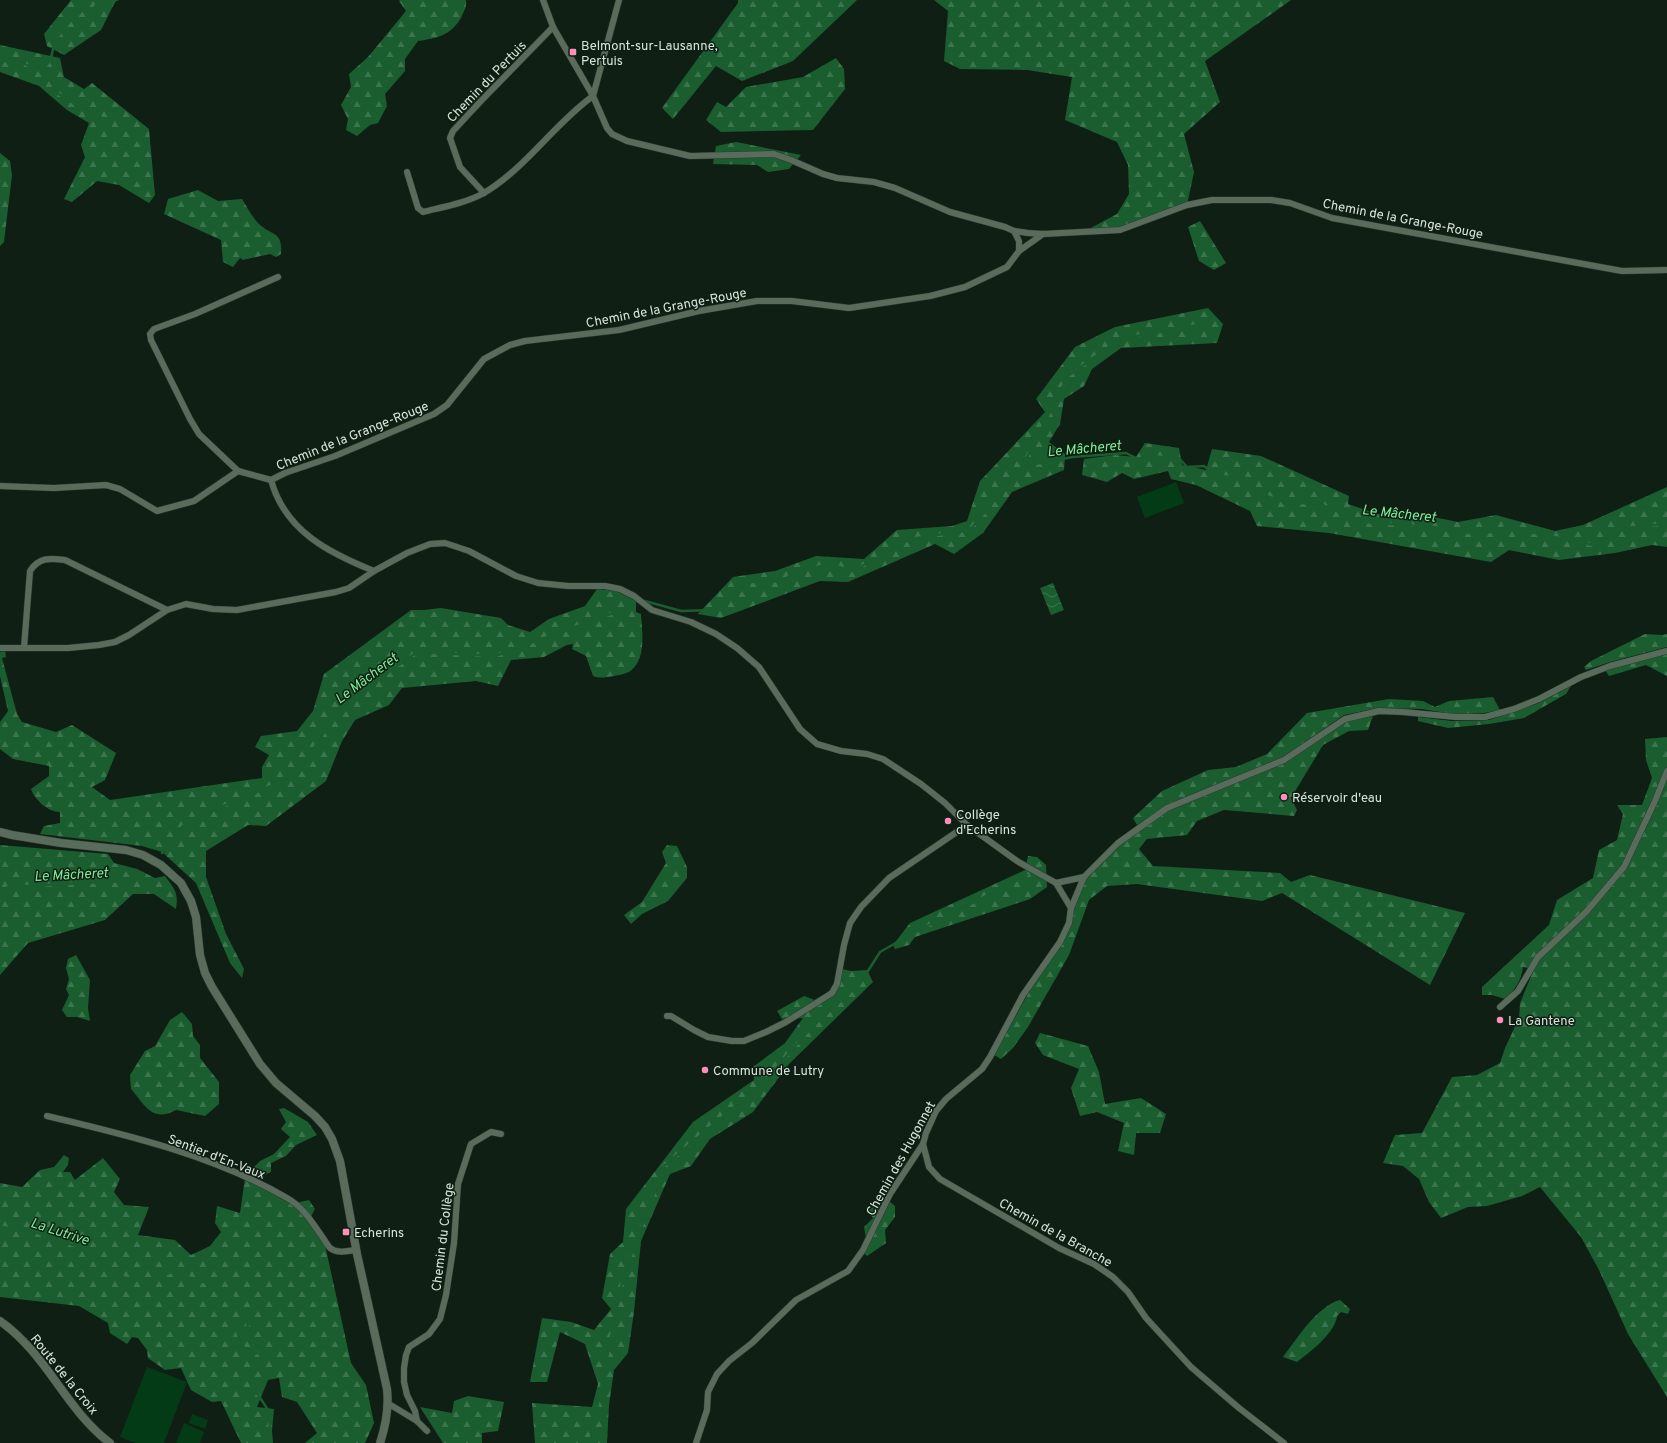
<svg xmlns="http://www.w3.org/2000/svg" width="1667" height="1443" viewBox="0 0 1667 1443" font-family="Overpass,sans-serif">
	<style>
		.forest { fill: url(#forest-firs) }
		.pitch { fill: #043b17 }
		.water { fill: url(#water-waves) }
		.lines { fill: none; stroke-linecap: round; stroke-linejoin: round }
		.stream { stroke: #1a5e2f; stroke-width: 2.5 }
		.minor-casing { stroke: #303932; stroke-width: 7 }
		.tertiary-casing { stroke: #303932; stroke-width: 9 }
		.minor { stroke: #596c5c; stroke-width: 6 }
		.tertiary { stroke: #596c5c; stroke-width: 8 }
		.poi-dot { fill: #ff8ebb; stroke: #0f1f13; stroke-width: 1.5 }
		.labels { text-anchor: middle; stroke-width: 3; stroke-linejoin: round; paint-order: stroke }
		.poi-label { font-size: 13px; fill: #d9e4db; stroke: #0f1f13; text-anchor: start }
		.street-label { font-size: 13px; fill: #d9e4db; stroke: #0f1f13 }
		.water-label { font-size: 14px; font-style: italic; fill: #7fee99; stroke: #0f1f13 }
	</style>
	<defs>
		<pattern id="forest-firs" width="22" height="20" patternUnits="userSpaceOnUse"><rect width="22" height="20" fill="#1a5e2f"/><path d="M5 1l3.5 6h-7zM16 11l3.5 6h-7z" fill="#3b754d"/></pattern>
		<pattern id="water-waves" width="16" height="10" patternUnits="userSpaceOnUse"><rect width="16" height="10" fill="#1a5e2f"/><path d="M0 5q4-4 8 0t8 0" fill="none" stroke="#3b754d"/></pattern>
	</defs>
	<rect width="100%" height="100%" fill="#0f1f13"/>
	<g class="forest">
		<path d="M 71,0 L 119,0 L 115,2 L 101,30 L 64,55 L 47,46 L 44,34 Z"/>
		<path d="M 400,0 L 466,0 C 467,7 464,11 461,18 C 450,36 437,38 418,41 L 405,59 L 405,71 L 385,94 L 387,106 L 378,123 L 370,125 L 357,136 L 346,130 L 348,119 L 341,105 L 351,87 L 349,74 L 368,57 L 406,11 L 399,1 Z"/>
		<path d="M 738,0 L 857,0 L 793,61 L 742,81 L 716,66 L 673,119 L 662,108 L 738,3 Z"/>
		<path d="M 934,0 L 1291,0 L 1205,61 L 1220,102 L 1184,134 L 1194,172 L 1187,205 L 1120,230 L 1085,231 L 1117,214 L 1129,194 L 1128,165 L 1117,142 L 1065,120 L 1072,77 L 1027,70 L 960,69 L 944,61 L 948,11 Z"/>
		<path d="M 0,45 L 60,58 L 64,77 L 84,89 L 92,83 L 149,129 L 155,195 L 149,203 L 119,185 L 97,181 L 72,202 L 64,199 L 85,157 L 81,145 L 89,123 L 67,110 L 39,86 L 0,72 Z"/>
		<path d="M 836,58 L 844,69 L 845,89 L 813,130 L 721,132 L 706,120 L 717,102 L 726,107 L 746,87 L 803,77 Z"/>
		<path d="M 736,142 L 801,155 L 789,169 L 768,172 L 757,165 L 713,164 L 716,146 Z"/>
		<path d="M 0,153 L 10,161 L 12,175 L 4,242 L 0,246 Z"/>
		<path d="M 198,190 L 218,201 L 242,199 C 247,207 252,217 259,224 C 272,236 283,231 281,254 L 276,257 L 270,254 L 243,260 L 240,258 L 233,267 L 223,262 L 221,240 L 164,214 L 168,199 Z"/>
		<path d="M 1200,221 L 1226,263 L 1214,270 L 1199,261 L 1188,227 Z"/>
		<path d="M 1208,308 L 1223,324 L 1217,343 L 1121,348 L 1092,369 L 1084,386 L 1064,399 L 1060,424 L 1049,442 L 1065,454 L 1064,470 L 1012,492 L 983,533 L 954,554 L 935,544 L 848,582 L 820,581 L 721,618 L 698,614 L 733,577 L 775,571 L 816,556 L 864,559 L 897,530 L 952,526 L 967,521 L 980,481 L 1045,412 L 1036,399 L 1075,347 L 1115,327 Z"/>
		<path d="M 1145,443 L 1179,448 L 1182,465 L 1206,470 L 1212,449 L 1261,456 L 1349,496 L 1348,504 L 1381,515 L 1389,508 L 1458,522 L 1496,515 L 1555,531 L 1583,525 L 1667,487 L 1667,547 L 1652,545 L 1615,553 L 1559,560 L 1509,550 L 1491,562 L 1329,533 L 1257,526 L 1250,511 L 1196,485 L 1171,479 L 1168,471 L 1134,479 L 1122,473 L 1107,482 L 1082,475 L 1084,459 L 1115,455 L 1136,457 Z"/>
		<path d="M 597,589 L 616,591 L 636,601 L 636,612 L 641,614 C 642,632 647,660 629,672 C 625,674 618,675 614,676 C 606,677 600,679 593,676 L 586,656 L 572,649 L 573,644 L 567,645 L 544,657 L 511,660 L 498,686 L 476,681 L 402,688 L 389,705 L 355,720 L 342,741 L 326,781 L 266,826 L 248,825 L 206,851 L 206,877 L 226,934 L 244,969 L 242,978 L 230,963 L 196,883 L 162,852 L 142,846 L 40,834 L 44,826 L 60,823 L 60,812 C 48,812 35,800 31,789 L 49,776 L 49,766 L 13,759 L 0,749 L 0,722 L 8,711 L 0,676 L 0,652 L 5,651 L 6,657 L 2,658 L 17,714 L 22,722 L 56,732 L 72,725 L 116,753 L 105,780 L 92,787 L 110,800 L 262,778 L 262,767 L 269,755 L 255,747 L 261,736 L 297,731 L 313,711 L 324,674 L 411,610 L 424,610 L 441,608 L 501,618 L 508,625 L 530,632 L 549,619 L 585,606 Z"/>
		<path d="M 1645,634 L 1662,635 L 1667,634 L 1667,647 L 1610,662 L 1586,670 L 1584,667 L 1591,661 Z"/>
		<path d="M 1667,654 L 1667,676 L 1646,665 L 1609,676 L 1605,670 Z"/>
		<path d="M 1571,686 L 1566,694 L 1524,718 L 1489,724 L 1448,728 L 1418,721 L 1418,717 L 1452,721 L 1489,720 L 1539,703 Z"/>
		<path d="M 1493,697 L 1500,710 L 1484,713 L 1457,715 L 1422,709 L 1379,708 L 1344,715 L 1283,757 L 1166,806 L 1137,825 L 1133,818 L 1162,791 L 1208,770 L 1236,767 L 1267,754 L 1307,713 L 1389,699 L 1423,701 L 1435,707 L 1449,701 Z"/>
		<path d="M 1373,716 L 1368,730 L 1349,731 L 1323,745 L 1291,798 L 1297,810 L 1294,816 L 1224,810 L 1197,821 L 1187,835 L 1147,839 L 1139,849 L 1153,866 L 1280,873 L 1291,882 L 1310,875 L 1465,913 L 1430,985 L 1282,893 L 1262,901 L 1137,884 L 1107,886 L 1089,900 L 1069,955 L 1028,1027 L 1013,1048 L 1001,1059 L 994,1055 L 1029,992 L 1062,942 L 1073,908 L 1087,878 L 1118,845 L 1168,810 L 1284,762 L 1346,720 Z"/>
		<path d="M 1667,737 L 1667,1397 L 1628,1334 L 1599,1270 L 1581,1237 L 1540,1187 L 1522,1196 L 1487,1206 L 1468,1207 L 1441,1218 L 1429,1202 L 1419,1179 L 1403,1166 L 1383,1163 L 1395,1135 L 1422,1133 L 1452,1077 L 1477,1075 L 1500,1063 L 1505,1048 L 1519,1018 L 1520,1003 L 1534,969 L 1523,967 C 1521,982 1515,989 1505,999 L 1492,995 L 1482,995 L 1482,987 L 1549,925 L 1557,900 L 1593,878 L 1599,850 L 1617,840 L 1623,814 L 1617,805 L 1642,805 L 1652,778 L 1646,760 L 1645,739 Z"/>
		<path d="M 0,845 L 108,854 L 114,863 L 137,869 L 155,878 L 165,876 C 174,888 179,893 176,909 L 154,894 L 133,894 L 105,920 L 28,943 L 0,975 Z"/>
		<path d="M 667,845 L 677,846 L 687,867 L 687,878 L 668,901 L 642,914 L 631,924 L 624,915 L 642,902 L 666,863 L 662,852 Z"/>
		<path d="M 1028,856 L 1037,857 L 1046,865 L 1047,887 L 1030,899 L 915,937 L 909,945 L 895,949 L 893,945 L 910,923 L 1025,870 Z"/>
		<path d="M 76,955 L 90,980 L 88,1008 L 90,1021 L 77,1017 L 67,1017 L 62,1010 L 69,995 L 66,989 L 69,979 L 66,968 L 68,959 Z"/>
		<path d="M 842,969 L 851,971 L 867,970 L 873,982 L 789,1064 L 753,1112 L 710,1139 L 691,1166 L 670,1174 L 641,1241 L 634,1312 L 628,1353 L 614,1370 L 609,1405 L 607,1443 L 535,1443 L 532,1403 L 592,1407 L 598,1384 L 585,1344 L 560,1332 L 547,1382 L 530,1382 L 542,1318 L 571,1322 L 594,1330 L 611,1309 L 602,1298 L 610,1254 L 623,1242 L 626,1209 L 693,1122 L 754,1080 L 753,1067 L 785,1043 L 803,1018 L 782,1019 L 777,1011 L 804,996 L 820,1002 L 836,992 Z"/>
		<path d="M 182,1012 L 192,1024 L 193,1036 L 200,1045 L 200,1058 L 219,1082 L 219,1104 L 205,1116 L 176,1110 C 152,1123 145,1105 131,1089 L 130,1075 L 145,1051 L 155,1046 L 170,1020 Z"/>
		<path d="M 1040,1033 L 1088,1046 L 1099,1072 L 1105,1104 L 1141,1098 L 1166,1114 L 1160,1133 L 1136,1133 L 1134,1155 L 1118,1151 L 1124,1123 L 1097,1112 L 1080,1116 L 1071,1088 L 1079,1069 L 1043,1055 L 1035,1043 Z"/>
		<path d="M 284,1108 L 308,1122 L 317,1135 L 296,1145 L 286,1156 L 271,1163 L 271,1172 L 258,1178 L 248,1173 L 260,1161 L 274,1154 L 290,1137 L 281,1129 L 286,1122 L 279,1109 Z"/>
		<path d="M 64,1155 L 69,1158 L 68,1165 L 63,1172 L 70,1172 L 75,1180 L 103,1158 L 120,1179 L 114,1192 L 124,1205 L 149,1207 L 138,1235 L 175,1240 L 191,1255 L 210,1246 L 221,1232 L 215,1223 L 217,1206 L 240,1213 L 245,1178 L 291,1204 L 309,1200 L 315,1209 L 309,1220 L 325,1245 L 351,1363 L 366,1385 L 374,1423 L 365,1443 L 305,1443 L 317,1433 L 297,1402 L 282,1397 L 279,1378 L 268,1380 L 257,1407 L 274,1409 L 272,1431 L 273,1443 L 241,1443 L 221,1401 L 212,1402 L 191,1390 L 181,1368 L 165,1370 L 148,1358 L 147,1350 L 138,1338 L 132,1337 L 127,1344 L 110,1333 L 108,1323 L 79,1306 L 0,1297 L 0,1183 L 22,1187 L 40,1170 L 54,1167 Z"/>
		<path d="M 885,1198 L 895,1206 L 895,1217 L 885,1230 L 886,1243 L 867,1256 L 860,1250 L 866,1238 L 864,1227 L 873,1218 L 867,1210 L 880,1204 Z"/>
		<path d="M 1340,1300 L 1350,1309 L 1348,1314 L 1341,1312 L 1337,1316 C 1335,1333 1310,1352 1297,1362 L 1283,1357 C 1296,1340 1318,1305 1340,1300 Z"/>
		<path d="M 468,1396 L 504,1402 L 498,1431 L 482,1433 L 482,1443 L 443,1443 L 420,1407 L 452,1413 L 454,1401 Z"/>
	</g>
	<g class="pitch">
		<path d="M 1176,482 L 1184,503 L 1145,518 L 1137,497 Z"/>
		<path d="M 147,1367 L 187,1382 L 164,1443 L 135,1443 L 120,1437 Z"/>
		<path d="M 192,1414 L 208,1420 L 205,1429 L 189,1423 Z"/>
		<path d="M 184,1423 L 204,1432 L 200,1443 L 176,1443 Z"/>
	</g>
	<path class="water" d="M 1053,583 L 1064,610 L 1051,615 L 1040,588 Z"/>
	<g class="lines">
		<g class="stream">
			<path d="M 0,61 L 11,61 L 16,64 L 25,64 L 31,67 L 37,66 L 44,69 L 57,93 L 73,103 L 96,112 L 113,131 L 117,139 L 127,144 L 131,157"/>
			<path d="M 44,69 L 51,58 L 55,40 L 69,22 L 83,10 L 91,10 L 100,3 L 109,0"/>
			<path d="M 1023,465 L 1068,376 L 1120,339 L 1210,323"/>
			<path d="M 645,601 L 681,611 L 715,610 L 747,582 L 782,581 L 799,569 L 813,568 L 829,564 L 853,571 L 910,539 L 970,530 L 1023,466 L 1073,457 L 1126,453 L 1140,460 L 1145,456 L 1179,458 L 1187,467 L 1204,466 L 1216,476 L 1247,478 L 1257,493 L 1288,503 L 1317,503 L 1364,522 L 1445,528 L 1480,535 L 1506,527 L 1598,546 L 1615,529 L 1667,524"/>
			<path d="M 162,853 L 186,822 L 297,775 L 340,707 L 417,652 L 495,656 L 630,607"/>
			<path d="M 0,893 L 8,887 L 123,881 L 143,873"/>
			<path d="M 0,1227 L 29,1230 L 91,1251 L 121,1277 L 142,1281 L 172,1272 L 210,1284 L 241,1302 L 248,1326 L 237,1332 L 245,1350 L 260,1354 L 265,1374 L 257,1393 L 270,1413 L 269,1443"/>
			<path d="M 590,1443 L 623,1277 L 664,1166 L 763,1083 L 811,1028 L 861,982 L 880,952 L 908,936 L 1027,875"/>
		</g>
		<g class="minor-casing">
			<g id="minor">
				<path d="M 543,0 L 553,27 L 593,96 L 607,128 L 612,134 L 627,141 L 690,156 L 774,154 L 791,160 L 823,174 L 837,178 L 874,182 L 895,188 L 950,212 L 1005,227 L 1014,231 L 1028,233 L 1043,234 L 1120,230 L 1187,205 L 1212,200 L 1271,200 L 1290,203 L 1332,218 L 1622,271 L 1667,270"/>
				<path d="M 593,96 L 619,0"/>
				<path d="M 407,172 L 418,208 L 423,212 C 443,207 466,203 484,193 C 526,168 554,124 593,96"/>
				<path d="M 484,193 L 460,167 L 450,138 L 453,131 L 479,103 L 553,27"/>
				<path d="M 1014,231 L 1019,241 L 1019,251"/>
				<path d="M 278,277 L 195,314 L 154,329 L 150,334 L 151,340 L 190,419 L 199,434 L 238,471 L 271,480 C 285,531 329,553 374,571"/>
				<path d="M 271,480 L 285,473 L 335,456 L 434,414 L 447,405 L 484,359 L 510,345 L 525,341 L 619,330 L 699,311 L 757,301 L 792,301 L 849,308 L 930,296 L 965,287 L 1007,267 L 1019,251 L 1043,234"/>
				<path d="M 0,486 L 54,488 L 106,485 L 120,489 L 157,511 L 194,501 L 238,471"/>
				<path d="M 0,648 L 68,648 L 99,645 L 115,642 L 129,635 L 167,610 L 186,604 L 213,609 L 237,610 L 336,592 L 349,588 L 374,571 L 407,553 L 430,544 L 445,543 L 469,551 L 516,576 L 538,583 L 568,586 L 605,586 L 620,589 L 634,596 L 652,610 L 691,622 L 716,634 L 737,648 L 759,667 L 800,729 L 817,744 L 841,751 L 867,754 L 883,759 L 921,784 L 945,803 L 967,825 L 1017,861 L 1056,883 L 1084,877 L 1118,843 L 1167,808 L 1284,760 L 1345,719 L 1379,711 L 1403,712 L 1456,717 L 1485,717 L 1514,709 L 1539,699 L 1581,677 L 1610,666 L 1667,651"/>
				<path d="M 24,648 L 30,571 C 39,557 50,558 65,560 L 167,610"/>
				<path d="M 1056,883 L 1071,908"/>
				<path d="M 1500,1007 L 1518,991 L 1538,957 L 1586,912 L 1624,867 L 1655,801 L 1667,771"/>
				<path d="M 667,1016 L 671,1016 L 694,1030 L 708,1037 L 732,1041 L 744,1041 L 766,1032 L 786,1022 L 832,993 L 837,984 L 844,945 L 850,923 L 861,907 L 889,878 L 967,825"/>
				<path d="M 47,1116 C 128,1135 215,1156 287,1198 C 303,1207 311,1221 321,1235 C 324,1239 327,1245 330,1248 C 337,1254 348,1251 356,1250"/>
				<path d="M 923,1144 L 929,1167 L 940,1179 L 1059,1248 L 1094,1264 L 1113,1277 L 1128,1292 L 1146,1318 L 1191,1367 L 1239,1408 L 1284,1443"/>
				<path d="M 389,1404 L 417,1421 L 427,1431"/>
				<path d="M 417,1421 L 415,1411 L 407,1395 L 404,1382 L 404,1368 L 406,1355 L 409,1347 L 429,1334 L 440,1319 L 446,1295 L 454,1243 L 458,1184 L 471,1144 L 491,1132 L 501,1134"/>
				<path d="M 696,1443 L 707,1410 L 708,1392 L 717,1374 L 729,1361 L 752,1343 L 796,1300 L 848,1271 L 863,1250 L 890,1194 L 923,1144 L 926,1133 L 936,1111 L 946,1099 L 982,1069 L 990,1057 L 1023,995 L 1060,942 L 1069,923 L 1071,908 L 1084,877"/>
			</g>
		</g>
		<g class="tertiary-casing">
			<g id="tertiary">
				<path d="M 0,832 L 12,835 L 61,843 L 126,850 L 143,855 L 161,865 L 181,883 L 191,901 L 196,917 L 200,955 L 205,973 L 212,987 L 260,1064 L 276,1083 L 315,1116 L 325,1127 L 332,1139 L 340,1161 L 357,1254 L 387,1389 C 389,1408 386,1425 380,1443"/>
				<path d="M 0,1321 C 47,1354 66,1410 110,1443"/>
			</g>
		</g>
		<use href="#minor" class="minor"/>
		<use href="#tertiary" class="tertiary"/>
	</g>
	<g class="poi-dot">
		<rect x="569" y="48" width="8" height="8" rx="2"/>
		<circle cx="1284" cy="797" r="4"/>
		<circle cx="948" cy="821" r="4"/>
		<circle cx="1500" cy="1020" r="4"/>
		<circle cx="705" cy="1070" r="4"/>
		<rect x="342" y="1228" width="8" height="8" rx="2"/>
	</g>
	<g class="labels">
		<g class="poi-label">
			<text x="581" y="50">Belmont-sur-Lausanne,<tspan x="581" dy="15">Pertuis</tspan></text>
			<text x="1292" y="802">Réservoir d'eau</text>
			<text x="956" y="819">Collège<tspan x="956" dy="15">d'Echerins</tspan></text>
			<text x="1508" y="1025">La Gantene</text>
			<text x="713" y="1075">Commune de Lutry</text>
			<text x="354" y="1237">Echerins</text>
		</g>
		<g class="street-label">
			<text transform="translate(486 81) rotate(-46)" y="5">Chemin du Pertuis</text>
			<text transform="translate(1403 218) rotate(11)" y="5">Chemin de la Grange-Rouge</text>
			<text transform="translate(666 307) rotate(-11)" y="5">Chemin de la Grange-Rouge</text>
			<text transform="translate(352 435) rotate(-22)" y="5">Chemin de la Grange-Rouge</text>
			<text transform="translate(217 1156) rotate(21)" y="5">Sentier d'En-Vaux</text>
			<text transform="translate(900 1158) rotate(-61)" y="5">Chemin des Hugonnet</text>
			<text transform="translate(1056 1232) rotate(29)" y="5">Chemin de la Branche</text>
			<text transform="translate(442 1237) rotate(-83)" y="5">Chemin du Collège</text>
			<text transform="translate(65 1374) rotate(51)" y="5">Route de la Croix</text>
		</g>
		<g class="water-label">
			<text transform="translate(1084 448) rotate(-5)" y="5">Le Mâcheret</text>
			<text transform="translate(1399 513) rotate(6)" y="5">Le Mâcheret</text>
			<text transform="translate(366 678) rotate(-37)" y="5">Le Mâcheret</text>
			<text transform="translate(71 874) rotate(-3)" y="5">Le Mâcheret</text>
			<text transform="translate(60 1231) rotate(18)" y="5">La Lutrive</text>
		</g>
	</g>
</svg>
